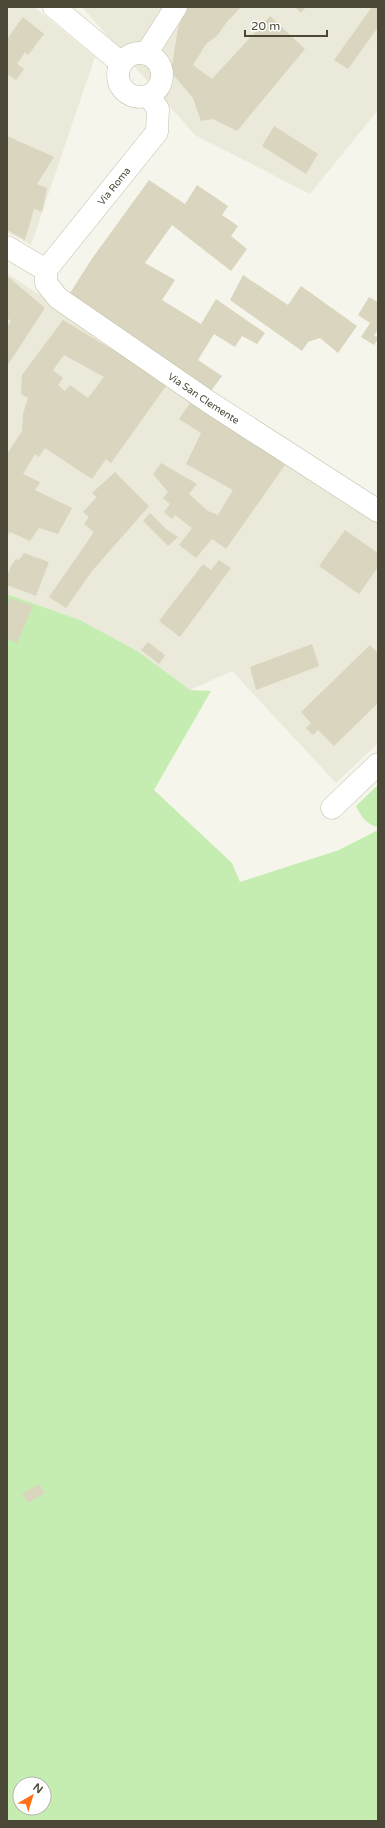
<svg xmlns="http://www.w3.org/2000/svg" width="385" height="1828" viewBox="0 0 385 1828" font-family="'Varela Round',sans-serif">
	<style>
		.residential { fill: #ebe9d9 }
		.green { fill: #c5edb1; fill-rule: evenodd }
		.building { fill: #d9d5bf; fill-rule: evenodd }
		.lines { fill: none; stroke-linecap: round; stroke-linejoin: round }
		.minor-casing { stroke: #c3c0ac; stroke-width: 23 }
		.minor { stroke: #fff; stroke-width: 22 }
		.labels { text-anchor: middle; stroke-width: 3; stroke-linejoin: round; paint-order: stroke }
		.street-label { font-size: 10px; fill: #4c4838; stroke: #fff }
	</style>
	<rect width="100%" height="100%" fill="#f6f5eb"/>
	<g class="residential">
		<path d="M 7,7 L 34,7 L 95,57 L 31,245 L 7,232 Z"/>
		<path d="M 82,7 L 378,7 L 378,110 L 310,194 L 195,135 Z"/>
		<path d="M 7,273 L 378,523 L 378,743 L 336,783 L 232,671 L 190,690 L 139,652 L 80,620 L 7,594 Z"/>
	</g>
	<g class="green">
		<path d="M 7,594 L 80,620 L 139,652 L 190,690 L 211,691 L 154,790 L 232,863 L 240,882 L 339,850 L 378,830 L 378,1821 L 7,1821 ZM 20,1784 L 44,1784 L 44,1808 L 20,1808 Z"/>
		<path d="M 378,785 L 378,827 C 366,825 361,816 356,806 Z"/>
	</g>
	<g class="building">
		<path d="M 186,7 L 241,7 L 226,23 L 217,36 L 206,44 L 193,65 L 212,79 L 270,16 L 305,49 L 237,131 L 213,119 L 201,121 L 193,98 L 171,72 L 178,28 Z"/>
		<path d="M 295,7 L 306,7 L 301,13 Z"/>
		<path d="M 372,7 L 378,7 L 378,27 L 348,69 L 334,60 Z"/>
		<path d="M 23,17 L 44,34 L 28,55 L 25,52 L 17,64 L 24,69 L 16,80 L 7,74 L 7,39 Z"/>
		<path d="M 274,126 L 318,154 L 306,174 L 262,146 Z"/>
		<path d="M 7,136 L 54,157 L 37,184 L 47,188 L 42,212 L 34,209 L 25,240 L 7,230 Z"/>
		<path d="M 149,180 L 185,204 L 197,185 L 228,206 L 222,215 L 238,226 L 231,236 L 247,249 L 231,271 L 172,225 L 145,263 L 175,280 L 162,300 L 201,324 L 216,299 L 265,333 L 257,344 L 242,336 L 235,347 L 214,334 L 198,360 L 222,376 L 208,395 L 65,301 L 91,260 Z"/>
		<path d="M 243,275 L 288,305 L 301,286 L 357,326 L 338,353 L 320,338 L 308,342 L 302,351 L 230,300 Z"/>
		<path d="M 7,276 L 45,308 L 7,366 L 7,327 L 11,321 L 7,318 Z"/>
		<path d="M 369,297 L 378,302 L 378,329 L 374,336 L 378,337 L 378,339 L 374,345 L 361,337 L 370,323 L 358,315 Z"/>
		<path d="M 63,320 L 131,361 L 166,386 L 111,463 L 106,459 L 92,479 L 45,448 L 39,457 L 35,454 L 23,474 L 40,482 L 35,490 L 72,508 L 58,534 L 39,528 L 30,541 L 10,532 L 7,536 L 7,454 L 22,431 L 23,414 L 28,398 L 21,394 L 22,375 ZM 64,355 L 104,377 L 88,398 L 70,385 L 65,391 L 58,385 L 63,378 L 53,370 Z"/>
		<path d="M 191,402 L 257,444 L 285,465 L 226,549 L 212,539 L 196,558 L 179,545 L 192,528 L 175,515 L 172,519 L 164,512 L 170,504 L 163,498 L 168,492 L 153,474 L 161,463 L 197,484 L 189,494 L 208,511 L 218,515 L 233,490 L 186,464 L 201,433 L 179,419 Z"/>
		<path d="M 115,472 L 149,506 L 92,571 L 66,608 L 49,597 L 94,532 L 84,524 L 89,517 L 83,512 L 97,497 L 92,493 Z"/>
		<path d="M 150,513 L 166,529 L 178,537 L 168,546 L 143,521 Z"/>
		<path d="M 345,530 L 378,553 L 378,567 L 359,594 L 319,566 Z"/>
		<path d="M 24,553 L 49,562 L 36,596 L 7,585 L 7,576 L 11,566 L 16,559 L 19,560 Z"/>
		<path d="M 219,560 L 231,568 L 180,637 L 159,621 L 203,564 L 211,570 Z"/>
		<path d="M 10,598 L 33,606 L 17,643 L 7,639 L 7,607 Z"/>
		<path d="M 148,642 L 165,655 L 159,664 L 141,650 Z"/>
		<path d="M 312,644 L 319,666 L 256,690 L 250,667 Z"/>
		<path d="M 370,645 L 378,653 L 378,703 L 334,746 L 318,730 L 313,735 L 306,728 L 311,723 L 301,712 Z"/>
		<path d="M 39,1484 L 45,1493 L 28,1503 L 22,1494 Z"/>
	</g>
	<g class="lines">
		<g class="minor-casing">
			<g id="minor">
				<path d="M 54,7 L 121,63"/>
				<circle cx="140" cy="75" r="22"/>
				<path d="M 146,54 L 176,7"/>
				<path d="M 7,247 L 46,270"/>
				<path id="s1" d="M 46,270 L 46,283 L 58,298 L 209,402 L 378,511"/>
				<path id="s2" d="M 46,270 L 157,132 L 158,109 L 149,96"/>
				<path d="M 332,808 L 378,764"/>
			</g>
		</g>
		<use href="#minor" class="minor"/>
	</g>
	<g class="labels">
		<g class="street-label">
			<text dy="4" stroke="none"><textPath href="#s2" startOffset="108">Via Roma</textPath></text>
			<text dy="4" stroke="none"><textPath href="#s1" startOffset="209">Via San Clemente</textPath></text>
		</g>
	</g>
	<rect width="385" height="1828" fill="none" stroke="#4c4838" stroke-width="16"/>
	<g transform="translate(32 1796) rotate(38)"><circle r="19" fill="#ffffff" stroke="#b7b6af"/>
	<path d="M0-3L7 15L0 10L-7 15Z" fill="#ff7019"/>
	<text y="-6" font-size="11" font-weight="bold" text-anchor="middle" fill="#4c4838">N</text>
	</g>
	<path d="M245 30v6h82v-6" fill="none" stroke="#4c4838" stroke-width="2"/>
	<text x="251" y="30" font-size="12" fill="#4c4838" stroke="#ffffff" stroke-width="3" paint-order="stroke">20 m</text>
</svg>
